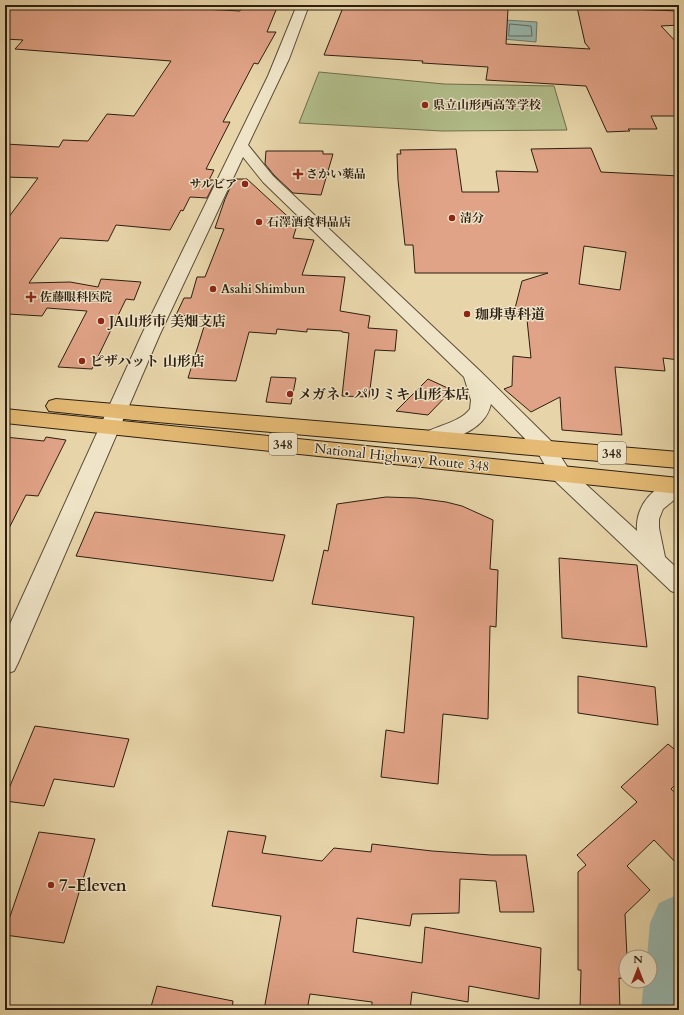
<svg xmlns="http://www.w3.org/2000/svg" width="684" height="1015" viewBox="0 0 684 1015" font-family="Cardo,'Noto Serif JP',serif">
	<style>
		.green { fill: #b1be8b; stroke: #6e6e4e }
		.water { fill: #98b8af; stroke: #6d7a70 }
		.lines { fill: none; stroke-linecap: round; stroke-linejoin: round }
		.shore { stroke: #626b60; stroke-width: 1 }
		.river { fill: #98b8af; fill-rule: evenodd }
		.building { fill: #e1a387; stroke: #2c1e11; fill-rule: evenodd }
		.minor-casing { stroke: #5b4c37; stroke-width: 2 }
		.highway-casing { stroke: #2c1e11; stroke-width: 2 }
		.minor { fill: #efe4c7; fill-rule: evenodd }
		.highway { fill: #e4ba74; fill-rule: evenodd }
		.poi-dot { fill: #8f2418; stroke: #efe4c7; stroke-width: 1.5 }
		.labels { text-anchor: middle; stroke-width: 3; stroke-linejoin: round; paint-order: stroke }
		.far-poi-label { font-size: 12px; font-weight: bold; fill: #2c1e11; stroke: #efe4c7; text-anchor: start }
		.shield { fill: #efe4c7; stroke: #665948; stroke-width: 1 }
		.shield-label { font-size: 13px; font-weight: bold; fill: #2c1e11 }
		.poi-label { font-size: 14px; font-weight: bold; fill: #2c1e11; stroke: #efe4c7; text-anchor: start }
		.street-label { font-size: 14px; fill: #2c1e11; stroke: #efe4c7 }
		.near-poi-label { font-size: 17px; font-weight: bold; fill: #2c1e11; stroke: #efe4c7; text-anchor: start }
	</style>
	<rect width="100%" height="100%" fill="#e7d5a9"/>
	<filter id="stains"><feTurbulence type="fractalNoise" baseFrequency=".005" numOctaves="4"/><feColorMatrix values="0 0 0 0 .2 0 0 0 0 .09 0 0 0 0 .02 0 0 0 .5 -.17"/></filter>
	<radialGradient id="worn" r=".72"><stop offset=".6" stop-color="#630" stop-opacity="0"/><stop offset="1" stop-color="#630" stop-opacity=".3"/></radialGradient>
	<path class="green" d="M 319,72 L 444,84 L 554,86 L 567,130 L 442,131 L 299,123 Z"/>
	<path class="water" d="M 505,20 L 537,22 L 536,42 L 503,39 Z"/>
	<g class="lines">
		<path class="shore" d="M 510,24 L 531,26 L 532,36 L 509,36 Z"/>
		<path class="river" d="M 679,894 L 679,1010 L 641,1010 L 644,981 L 650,981 L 650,957 L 647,957 L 650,923 L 659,903 Z"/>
	</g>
	<g class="building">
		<path d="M 5,5 L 132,5 L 240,11 L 243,5 L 278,5 L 267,32 L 276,32 L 258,64 L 254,63 L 223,122 L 230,122 L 206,169 L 214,170 L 209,180 L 216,180 L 207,198 L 190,197 L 183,211 L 181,210 L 170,230 L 116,225 L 108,241 L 60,238 L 29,283 L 70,282 L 98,287 L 101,279 L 141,282 L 134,300 L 126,299 L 92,369 L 58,367 L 87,311 L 47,308 L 42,316 L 8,314 L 5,318 L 5,222 L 38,178 L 5,177 L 5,144 L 59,147 L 63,140 L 88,141 L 107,114 L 134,116 L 171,61 L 15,49 L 23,40 L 5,39 Z"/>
		<path d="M 344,5 L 432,5 L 508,9 L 506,44 L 590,49 L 585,43 L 577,7 L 679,11 L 679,25 L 661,26 L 679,45 L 679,116 L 651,116 L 657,129 L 628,129 L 630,131 L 607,132 L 586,86 L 486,80 L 488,67 L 422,63 L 423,61 L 324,55 Z"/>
		<path d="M 591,148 L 601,172 L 679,176 L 679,360 L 663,358 L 665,371 L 615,367 L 622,435 L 562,430 L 560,397 L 531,412 L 504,389 L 512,386 L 513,356 L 531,358 L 526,310 L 513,316 L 522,281 L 548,273 L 415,273 L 413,245 L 405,245 L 398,180 L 397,154 L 401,154 L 400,150 L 456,149 L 462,192 L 499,192 L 496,171 L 538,172 L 531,149 ZM 584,246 L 626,252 L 620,290 L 579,284 Z"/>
		<path d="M 266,151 L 323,151 L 323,154 L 333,154 L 321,195 L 293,193 L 274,175 L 265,164 Z"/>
		<path d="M 234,179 L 247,179 L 297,225 L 293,238 L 314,240 L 302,275 L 345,277 L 340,311 L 370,316 L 368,328 L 397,330 L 395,351 L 375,350 L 369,397 L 342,396 L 349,333 L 342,332 L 342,331 L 307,329 L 307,332 L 277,329 L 276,334 L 249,332 L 236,381 L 188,378 L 207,317 L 176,315 L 184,298 L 191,298 L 197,277 L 205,277 L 224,229 L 215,228 L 225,199 Z"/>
		<path d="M 271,377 L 296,378 L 291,404 L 266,402 Z"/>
		<path d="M 428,379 L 452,390 L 428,415 L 396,411 Z"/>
		<path d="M 5,437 L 44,441 L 46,437 L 66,440 L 38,496 L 26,495 L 5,536 Z"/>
		<path d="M 386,497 L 416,498 L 446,502 L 462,506 L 493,520 L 490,569 L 498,570 L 496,627 L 490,626 L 488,719 L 443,714 L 438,784 L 381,777 L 386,730 L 404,733 L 414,617 L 312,604 L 324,550 L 328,551 L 337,504 Z"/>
		<path d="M 95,512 L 285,535 L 273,581 L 76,556 Z"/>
		<path d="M 559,558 L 637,565 L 647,647 L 562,638 Z"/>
		<path d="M 578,676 L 655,687 L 658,725 L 578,713 Z"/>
		<path d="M 35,726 L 129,739 L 114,787 L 54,779 L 44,806 L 5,801 L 5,798 Z"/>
		<path d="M 668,744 L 679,753 L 679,781 L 671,789 L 679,796 L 679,866 L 654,840 L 627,866 L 650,890 L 625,914 L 627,957 L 626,979 L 619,978 L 620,1010 L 580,1010 L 581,970 L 578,970 L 578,872 L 586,865 L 577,855 L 637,802 L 621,787 Z"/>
		<path d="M 228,831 L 266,836 L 262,853 L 322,861 L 334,848 L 371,852 L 372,844 L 432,851 L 491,855 L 526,855 L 534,912 L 500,912 L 496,881 L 460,879 L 459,913 L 412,914 L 410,926 L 357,918 L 353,952 L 422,963 L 425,927 L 541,948 L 539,999 L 469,986 L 468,1002 L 412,992 L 410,1010 L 395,1010 L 372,1006 L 372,1002 L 310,994 L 307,1010 L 264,1010 L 281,916 L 212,906 Z"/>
		<path d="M 39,832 L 95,839 L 64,943 L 5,935 L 5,931 Z"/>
		<path d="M 157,986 L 233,1001 L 232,1010 L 150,1010 Z"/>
	</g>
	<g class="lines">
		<g class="minor-casing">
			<g id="minor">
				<path d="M 297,5 L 309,5 L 289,59 L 248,145 L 273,176 L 479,370 L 551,441 L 568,468 L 637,531 C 635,504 655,485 679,478 L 679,496 L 663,509 L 659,519 L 659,528 L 665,557 L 679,570 L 679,594 L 671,591 L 552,478 L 537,451 L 491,404 C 489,411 487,416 482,421 C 472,433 436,448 422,444 L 419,439 C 426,426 457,426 470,409 L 471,400 L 464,377 L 263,182 L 243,157 L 160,334 L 18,663 L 14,671 L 5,674 L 5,635 L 142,334 L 268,76 Z"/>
				<path d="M 671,5 L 679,5 L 679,10 L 675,9 Z"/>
			</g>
		</g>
		<g class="highway-casing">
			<g id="highway">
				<path d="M 56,399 L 679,452 L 679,468 L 134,420 L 49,411 L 46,406 L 49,401 Z"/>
				<path d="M 5,409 L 679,478 L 679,494 L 5,423 Z"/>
			</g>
		</g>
		<use href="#minor" class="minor"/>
		<use href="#highway" class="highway"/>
	</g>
	<g class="poi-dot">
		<circle cx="425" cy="105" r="4"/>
		<path d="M296 168h4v4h4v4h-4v4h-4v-4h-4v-4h4z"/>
		<circle cx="245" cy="184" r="4"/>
		<circle cx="452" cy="218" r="4"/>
		<circle cx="259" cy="222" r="4"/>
		<circle cx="213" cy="289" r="4"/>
		<path d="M29 291h4v4h4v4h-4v4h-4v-4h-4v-4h4z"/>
		<circle cx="467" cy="314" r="4"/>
		<circle cx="101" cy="321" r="4"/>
		<circle cx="82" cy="361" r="4"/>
		<circle cx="290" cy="394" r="4"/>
		<circle cx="51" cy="885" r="4"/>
	</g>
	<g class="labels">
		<g class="far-poi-label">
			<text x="433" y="109">県立山形西高等学校</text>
			<text x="306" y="178">さかい薬品</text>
			<text x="237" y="188" text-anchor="end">サルビア</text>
			<text x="460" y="222">清分</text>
			<text x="267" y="226">石澤酒食料品店</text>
			<text x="221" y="293">Asahi Shimbun</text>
			<text x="40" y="301">佐藤眼科医院</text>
		</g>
		<g class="shield">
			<rect x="269" y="433" width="28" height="22" rx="3"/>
			<rect x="598" y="442" width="28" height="22" rx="3"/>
		</g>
		<g class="shield-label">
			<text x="283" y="449">348</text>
			<text x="612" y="458">348</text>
		</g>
		<g class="poi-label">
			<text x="475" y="319">珈琲専科道</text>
			<text x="109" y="326">JA山形市 美畑支店</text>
			<text x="90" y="366">ピザハット 山形店</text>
			<text x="298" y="399">メガネ・パリミキ 山形本店</text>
		</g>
		<g class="street-label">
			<text transform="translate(402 457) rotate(6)" y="5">National Highway Route 348</text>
		</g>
		<g class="near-poi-label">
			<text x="59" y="891">7-Eleven</text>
		</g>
	</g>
	<rect width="684" height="1015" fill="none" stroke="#e7d5a9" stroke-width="20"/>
	<rect x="6" y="6" width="672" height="1003" fill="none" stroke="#2c1e11" stroke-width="2"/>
	<rect x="10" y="10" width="664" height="995" fill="none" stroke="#2c1e11"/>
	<g transform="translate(638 969)"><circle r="19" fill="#efe4c7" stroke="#a1957e"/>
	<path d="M0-3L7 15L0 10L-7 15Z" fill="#8f2418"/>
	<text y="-6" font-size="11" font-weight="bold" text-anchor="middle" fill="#2c1e11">N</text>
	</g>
	<rect width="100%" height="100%" filter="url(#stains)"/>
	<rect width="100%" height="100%" fill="url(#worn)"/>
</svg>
